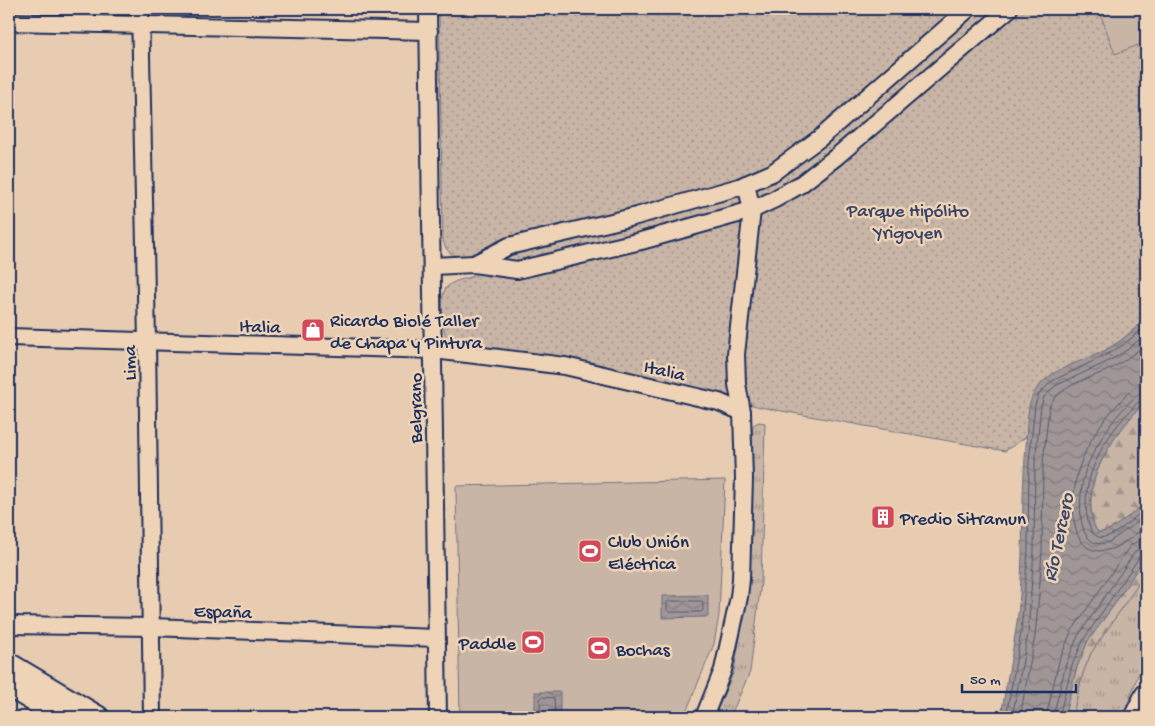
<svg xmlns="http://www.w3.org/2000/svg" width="1155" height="726" viewBox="0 0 1155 726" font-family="'Gochi Hand',sans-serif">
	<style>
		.grass { fill: url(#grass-tufts); stroke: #727282 }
		.forest { fill: url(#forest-firs); stroke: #727282 }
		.park { fill: url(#park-dots); stroke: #727282 }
		.garden { fill: #c9b5a6; stroke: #727282 }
		.water { fill: url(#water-waves); stroke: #6b6d80 }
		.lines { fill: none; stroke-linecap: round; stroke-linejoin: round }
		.shore { stroke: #505874; stroke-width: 1 }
		.minor-casing { stroke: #1b2f5e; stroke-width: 20 }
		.major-casing { stroke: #1b2f5e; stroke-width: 25 }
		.minor { stroke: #efd3b6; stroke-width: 16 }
		.major { stroke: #efd3b6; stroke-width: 21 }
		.labels { text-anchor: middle; stroke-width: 5; stroke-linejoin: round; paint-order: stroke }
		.park-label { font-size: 19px; fill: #354369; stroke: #efd3b6 }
		.poi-label { font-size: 19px; fill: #1b2f5e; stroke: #efd3b6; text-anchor: start }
		.street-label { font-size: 19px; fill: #1b2f5e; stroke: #efd3b6 }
		.water-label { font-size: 20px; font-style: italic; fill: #364469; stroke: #efd3b6 }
	</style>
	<defs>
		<pattern id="grass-tufts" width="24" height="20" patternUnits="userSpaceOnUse" patternTransform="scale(1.25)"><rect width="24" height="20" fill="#c9b5a6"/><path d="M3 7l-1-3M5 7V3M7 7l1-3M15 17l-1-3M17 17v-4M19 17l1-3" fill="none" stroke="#a2948a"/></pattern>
		<pattern id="forest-firs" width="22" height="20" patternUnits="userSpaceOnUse" patternTransform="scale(1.25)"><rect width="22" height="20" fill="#c9b5a6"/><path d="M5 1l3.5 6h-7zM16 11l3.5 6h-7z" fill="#a2948a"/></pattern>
		<pattern id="park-dots" width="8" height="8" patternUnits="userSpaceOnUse" patternTransform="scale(1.25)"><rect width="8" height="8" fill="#c9b5a6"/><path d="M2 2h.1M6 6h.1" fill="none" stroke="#a2948a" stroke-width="1.8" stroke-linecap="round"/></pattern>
		<pattern id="water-waves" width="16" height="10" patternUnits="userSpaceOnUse" patternTransform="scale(1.25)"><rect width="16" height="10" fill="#a09696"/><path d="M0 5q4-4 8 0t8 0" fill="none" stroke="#827b7e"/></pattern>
	</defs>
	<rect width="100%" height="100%" fill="#e7ccb2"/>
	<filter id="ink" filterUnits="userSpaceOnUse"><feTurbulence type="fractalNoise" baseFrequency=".02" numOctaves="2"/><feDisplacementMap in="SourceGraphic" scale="10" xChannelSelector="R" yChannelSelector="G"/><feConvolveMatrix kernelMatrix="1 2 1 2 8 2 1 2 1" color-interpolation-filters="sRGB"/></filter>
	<g filter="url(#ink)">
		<g class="grass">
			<path d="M 759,422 L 765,423 L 761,582 L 750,672 L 730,717 L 714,717 L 734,671 L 749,584 L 752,432 L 753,425 Z"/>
			<path d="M 1146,573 L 1146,653 L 1123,717 L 1072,717 L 1083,673 L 1091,653 Z"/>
		</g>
		<g class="forest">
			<path d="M 1146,401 L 1146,502 C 1138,509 1112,531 1102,532 C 1096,533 1095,527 1093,522 C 1081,477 1117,431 1146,401 Z"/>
			<path d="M 1146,555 L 1146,573 L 1091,653 L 1083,673 L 1072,717 L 1064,717 L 1077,667 L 1088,641 L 1114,605 Z"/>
		</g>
		<path class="park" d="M 439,9 L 1146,9 L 1146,319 L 1120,341 L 1104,351 L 1060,371 L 1030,404 L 1026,437 L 1005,451 L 765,408 L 569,361 L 449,344 C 443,336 439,296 446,288 C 453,280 465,279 475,276 L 474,254 C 460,258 447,258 443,240 Z"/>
		<g class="garden">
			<path d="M 1112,9 L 1146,9 L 1146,42 L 1115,54 L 1100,13 Z"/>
			<path d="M 725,480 L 719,615 L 714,644 L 684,717 L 460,717 L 456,486 Z"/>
		</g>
		<g class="water">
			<path d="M 1146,319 L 1146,401 C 1117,431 1081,477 1093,522 C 1095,527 1096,533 1102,532 C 1112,531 1138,509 1146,502 L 1146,555 L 1114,605 L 1088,641 L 1077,667 L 1064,717 L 1001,717 C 1007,676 1017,635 1020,594 C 1024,544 1021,495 1026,446 C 1027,428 1026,401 1038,387 C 1054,367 1082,362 1104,351 C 1119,343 1133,331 1146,319 Z"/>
			<path d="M 708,595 L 708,617 L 662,618 L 662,596 Z"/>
			<rect x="535" y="692" width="25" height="25"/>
		</g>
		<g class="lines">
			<g class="shore">
				<path d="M 1146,384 C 1133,385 1127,394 1119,403 C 1101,421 1087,444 1079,468 C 1071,492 1065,559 1107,550 C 1121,548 1135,534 1146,526"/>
				<path d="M 1146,392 C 1137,392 1131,401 1125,407 C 1108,425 1095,447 1086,469 C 1079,488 1072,555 1109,542 L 1146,516"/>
				<path d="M 1146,398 C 1139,399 1134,407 1129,412 C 1101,441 1076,488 1090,528 C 1092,534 1098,539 1105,537 C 1118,534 1136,516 1146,508"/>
				<path d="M 669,601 L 701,601 L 703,602 L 703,610 L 701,612 L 669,612 L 667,610 L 667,603 Z"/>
				<path d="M 540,717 L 540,699 L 542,697 L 554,698 L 555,717"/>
				<path d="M 1006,717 L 1021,633 L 1028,550 L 1029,462 L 1035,405 L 1039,394 L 1052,381 L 1106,355 L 1123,345 L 1146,326"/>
				<path d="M 1012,717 L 1028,634 L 1034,550 L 1035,463 L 1041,406 L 1044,397 L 1055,386 L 1109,361 L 1127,350 L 1146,334"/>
				<path d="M 1020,717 L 1035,636 L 1039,595 L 1042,551 L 1043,463 L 1049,408 C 1056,385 1094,378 1114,367 C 1126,360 1136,352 1146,344"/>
				<path d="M 1046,717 L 1059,661 L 1071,632 L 1130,546 L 1138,541 L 1146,540"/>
				<path d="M 1053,717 L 1066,664 L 1078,636 L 1135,552 L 1140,548 L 1146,547"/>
				<path d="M 1059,717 L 1072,665 L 1084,639 L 1140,556 L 1146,553"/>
			</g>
			<g class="minor-casing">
				<g id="minor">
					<path d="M 140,9 L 147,341 L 152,717"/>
					<path d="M 428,9 L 438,717"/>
					<path d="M 9,22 L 429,31"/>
					<path d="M 474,264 L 509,246 L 633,217 L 739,187 L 772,173 L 820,138 L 968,9"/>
					<path d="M 433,266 L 474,264 L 517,270 L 641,241 L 752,210 L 775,199 L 801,184 L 836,157 L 1009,9"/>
					<path d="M 9,337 L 434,350 L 565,366 L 719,402 L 742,412"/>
					<path d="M 9,625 L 151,627 L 436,638"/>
					<path d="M 704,717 L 723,670 L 739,597 L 741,579 L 744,479 L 742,412 L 737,384 L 736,354 L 752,210 L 746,184"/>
				</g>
			</g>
			<g class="major-casing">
				<g id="major">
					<path d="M 9,664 L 98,717"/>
					<path d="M 9,686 L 61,717"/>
					<path d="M 1135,717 L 1146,695"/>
				</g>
			</g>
			<use href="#minor" class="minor"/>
			<use href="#major" class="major"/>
		</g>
	</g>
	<defs>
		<g id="shop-square" transform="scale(1.25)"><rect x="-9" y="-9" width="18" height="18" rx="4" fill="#d1495b" stroke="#efd3b6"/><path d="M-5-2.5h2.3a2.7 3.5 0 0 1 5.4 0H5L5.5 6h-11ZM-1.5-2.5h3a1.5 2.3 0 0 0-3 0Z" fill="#fff"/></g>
		<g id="building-square" transform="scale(1.25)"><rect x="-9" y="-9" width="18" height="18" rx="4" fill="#d1495b" stroke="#efd3b6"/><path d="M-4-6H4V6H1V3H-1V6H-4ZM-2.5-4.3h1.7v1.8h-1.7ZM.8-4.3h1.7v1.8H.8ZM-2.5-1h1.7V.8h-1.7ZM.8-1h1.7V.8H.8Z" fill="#fff"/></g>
		<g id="stadium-square" transform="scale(1.25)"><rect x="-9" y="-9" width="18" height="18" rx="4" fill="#d1495b" stroke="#efd3b6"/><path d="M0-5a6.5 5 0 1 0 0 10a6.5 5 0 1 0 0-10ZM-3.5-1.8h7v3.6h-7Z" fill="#fff"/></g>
	</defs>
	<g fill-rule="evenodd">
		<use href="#shop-square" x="313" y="330"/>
		<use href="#building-square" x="883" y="517"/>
		<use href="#stadium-square" x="590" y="551"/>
		<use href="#stadium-square" x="533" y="642"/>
		<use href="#stadium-square" x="599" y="648"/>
	</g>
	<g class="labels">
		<g class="park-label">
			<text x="908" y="216">Parque Hipólito<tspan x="908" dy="22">Yrigoyen</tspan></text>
		</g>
		<g class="poi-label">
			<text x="330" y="326">Ricardo Biolé Taller<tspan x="330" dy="22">de Chapa y Pintura</tspan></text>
			<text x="900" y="524">Predio Sitramun</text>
			<text x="608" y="547">Club Unión<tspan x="608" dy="22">Eléctrica</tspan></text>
			<text x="516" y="649" text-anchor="end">Paddle</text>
			<text x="616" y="655">Bochas</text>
		</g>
		<g class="street-label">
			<text transform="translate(260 325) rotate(2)" y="7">Italia</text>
			<text transform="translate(128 363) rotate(-91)" y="7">Lima</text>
			<text transform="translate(665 369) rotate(13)" y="7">Italia</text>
			<text transform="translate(414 408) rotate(-90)" y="7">Belgrano</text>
			<text transform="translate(223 610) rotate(2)" y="7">España</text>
		</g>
		<g class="water-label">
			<text transform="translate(1057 537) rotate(-78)" y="7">Río Tercero</text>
		</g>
	</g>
	<rect width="1155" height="726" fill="none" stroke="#efd3b6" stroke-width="30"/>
	<rect x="15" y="15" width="1125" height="696" fill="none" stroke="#1b2f5e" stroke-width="2" filter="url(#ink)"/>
	<path d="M962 684v8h114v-8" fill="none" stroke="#1b2f5e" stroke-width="2.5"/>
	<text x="970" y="684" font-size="15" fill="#1b2f5e" stroke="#efd3b6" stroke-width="4" paint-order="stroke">50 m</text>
</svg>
